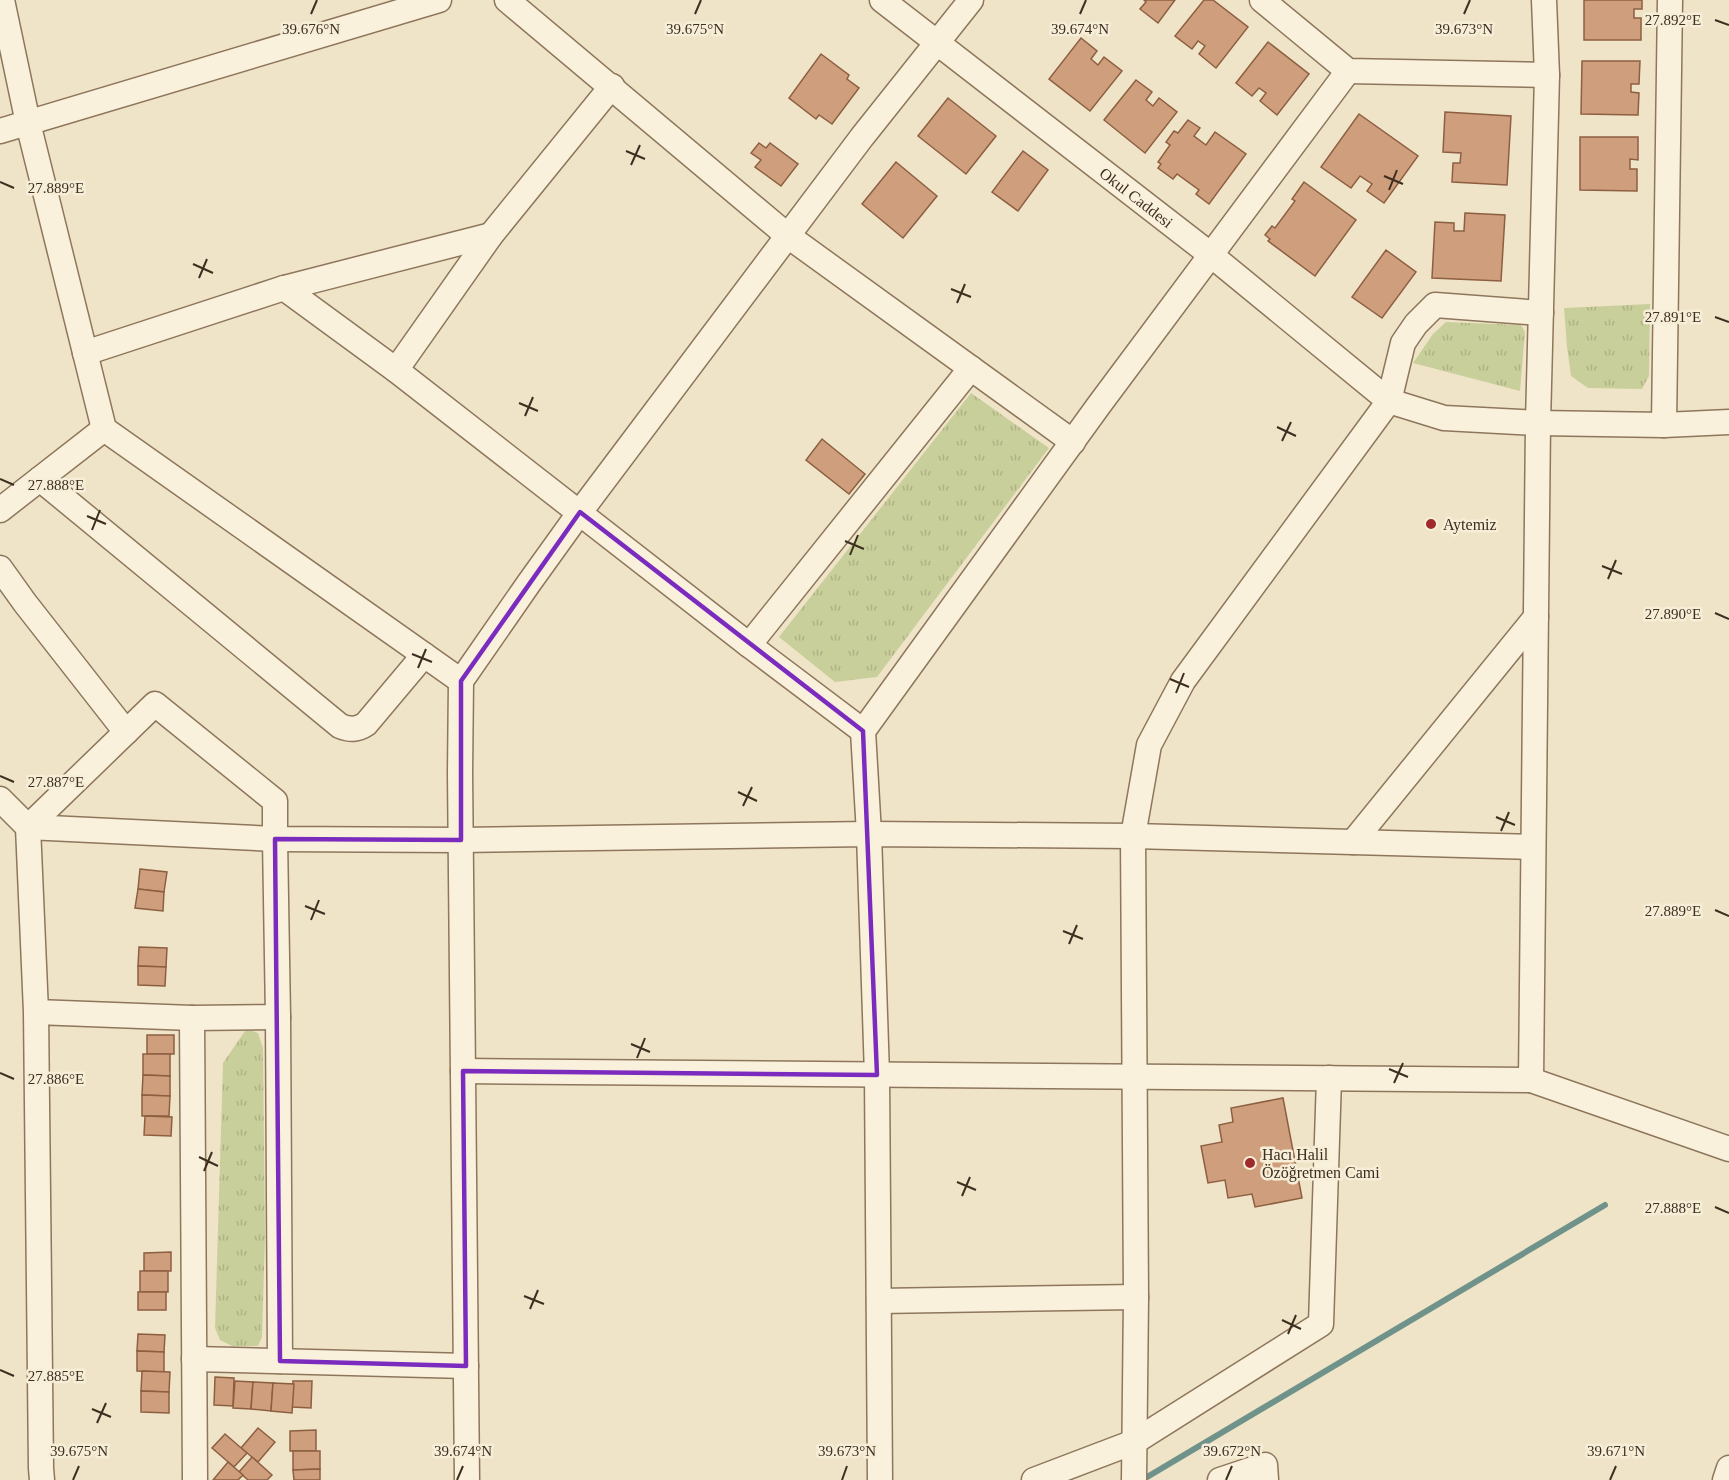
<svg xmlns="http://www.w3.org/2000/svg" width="1729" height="1480" viewBox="0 0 1729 1480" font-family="Georgia,serif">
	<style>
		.park { fill: url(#park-tufts) }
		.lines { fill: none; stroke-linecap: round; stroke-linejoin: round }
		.stream { stroke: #6f938a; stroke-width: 6 }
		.building { fill: #cf9f7d; stroke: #8d5f41; stroke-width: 1.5 }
		.minor-casing { stroke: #8d765c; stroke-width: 27 }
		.minor { stroke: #faf1dc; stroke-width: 24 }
		.marked { fill: none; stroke: #7b2cbf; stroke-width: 4.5; stroke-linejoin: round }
		.ticks { fill: none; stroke: #3d2e20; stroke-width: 2 }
		.poi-dot { fill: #9e2a2b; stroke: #f7eed8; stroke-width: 2 }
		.labels { text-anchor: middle; stroke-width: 5; stroke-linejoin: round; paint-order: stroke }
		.street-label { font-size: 16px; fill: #3d2e20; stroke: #f7eed8 }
		.poi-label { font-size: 16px; fill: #3d2e20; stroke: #f7eed8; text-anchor: start }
		.ticks-label { font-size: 15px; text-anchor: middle; fill: #3d2e20; stroke: #f7eed8; stroke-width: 5; stroke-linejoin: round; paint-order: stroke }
	</style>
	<defs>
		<pattern id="park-tufts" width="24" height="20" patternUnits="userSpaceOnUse" patternTransform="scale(1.5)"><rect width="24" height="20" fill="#c9cf9b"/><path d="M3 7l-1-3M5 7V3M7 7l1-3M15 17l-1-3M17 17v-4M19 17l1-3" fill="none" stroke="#aeb285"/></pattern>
	</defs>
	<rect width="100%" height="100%" fill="#f0e4c8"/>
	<g class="park">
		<path d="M 1650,304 L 1649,376 L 1642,389 L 1588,388 L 1571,376 L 1567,347 L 1564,308 Z"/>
		<path d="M 1446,322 L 1521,325 L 1525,332 L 1520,391 L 1413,363 L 1433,334 Z"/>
		<path d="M 971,393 L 1049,448 L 877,677 L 835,682 L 779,637 Z"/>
		<path d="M 245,1031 L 252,1031 L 258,1033 L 263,1048 L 265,1237 L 262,1337 L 258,1346 L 232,1346 L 220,1340 L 215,1328 L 223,1063 Z"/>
	</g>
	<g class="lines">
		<path class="stream" d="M 1142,1480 L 1605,1205"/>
	</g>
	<g class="building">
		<path d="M 1144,0 L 1175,0 L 1158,23 L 1140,9 L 1146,2 Z"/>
		<path d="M 1204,0 L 1213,0 L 1248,27 L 1216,68 L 1199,54 L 1205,46 L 1198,41 L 1192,49 L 1175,36 Z"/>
		<path d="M 1584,0 L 1642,0 L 1642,9 L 1634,9 L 1634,18 L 1641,18 L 1641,40 L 1584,40 Z"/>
		<path d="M 1081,38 L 1097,51 L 1091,59 L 1098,65 L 1104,57 L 1122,71 L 1090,111 L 1049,79 Z"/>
		<path d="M 1268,42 L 1309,74 L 1277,115 L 1260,101 L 1266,93 L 1259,88 L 1252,96 L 1236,83 Z"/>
		<path d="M 821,54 L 849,75 L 847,79 L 859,88 L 832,124 L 819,115 L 816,119 L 789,98 Z"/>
		<path d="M 1582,61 L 1640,61 L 1639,84 L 1631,84 L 1631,92 L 1639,93 L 1638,115 L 1581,114 Z"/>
		<path d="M 1136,80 L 1152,92 L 1146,100 L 1153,106 L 1159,98 L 1177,112 L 1145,153 L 1104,120 Z"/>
		<path d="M 948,98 L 996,136 L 966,174 L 918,136 Z"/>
		<path d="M 1445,112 L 1511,116 L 1507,185 L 1452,182 L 1453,163 L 1460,163 L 1461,153 L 1443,152 Z"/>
		<path d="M 1359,114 L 1418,156 L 1384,203 L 1367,191 L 1372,184 L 1360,176 L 1351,188 L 1321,167 Z"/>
		<path d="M 1188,120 L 1200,128 L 1194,136 L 1206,145 L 1215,132 L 1246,154 L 1209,204 L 1196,194 L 1199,190 L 1177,174 L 1173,179 L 1158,168 L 1161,164 L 1158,162 L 1170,145 L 1166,142 L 1174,131 L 1178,133 Z"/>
		<path d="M 1580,137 L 1638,137 L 1638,160 L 1630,159 L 1630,169 L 1637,169 L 1637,191 L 1580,190 Z"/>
		<path d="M 759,143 L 766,148 L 770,143 L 798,164 L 781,186 L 755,167 L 761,160 L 751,153 Z"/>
		<path d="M 1023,151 L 1048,170 L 1018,211 L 992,192 Z"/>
		<path d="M 896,162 L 937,196 L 903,238 L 862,204 Z"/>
		<path d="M 1304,182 L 1356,220 L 1315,276 L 1268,241 L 1270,239 L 1265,235 L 1272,226 L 1275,228 L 1295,201 L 1292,199 Z"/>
		<path d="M 1465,213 L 1505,215 L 1501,281 L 1432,278 L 1435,222 L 1454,223 L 1454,231 L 1464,231 Z"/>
		<path d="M 1386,250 L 1416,272 L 1382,318 L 1352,297 Z"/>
		<path d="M 822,439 L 865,474 L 849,494 L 806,460 Z"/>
		<path d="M 140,869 L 167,872 L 164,892 L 138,889 Z"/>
		<path d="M 138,889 L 164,892 L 163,911 L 135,908 Z"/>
		<path d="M 139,947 L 167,948 L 166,967 L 138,966 Z"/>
		<path d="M 138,966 L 166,967 L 165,986 L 138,985 Z"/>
		<rect x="147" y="1035" width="27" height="19"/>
		<path d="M 143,1054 L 170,1054 L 170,1076 L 143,1075 Z"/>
		<path d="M 143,1075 L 170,1076 L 170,1096 L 142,1095 Z"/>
		<path d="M 142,1095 L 170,1096 L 169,1116 L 142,1116 Z"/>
		<path d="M 1283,1098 L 1302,1198 L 1255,1207 L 1252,1194 L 1228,1198 L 1225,1180 L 1208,1183 L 1201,1146 L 1222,1142 L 1219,1125 L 1233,1122 L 1231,1108 Z"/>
		<path d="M 145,1116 L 172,1117 L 171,1136 L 144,1135 Z"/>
		<path d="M 171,1252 L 171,1271 L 144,1271 L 144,1253 Z"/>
		<rect x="140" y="1271" width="28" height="21"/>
		<rect x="138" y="1292" width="28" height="18"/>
		<path d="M 138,1334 L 165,1335 L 164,1352 L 137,1351 Z"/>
		<path d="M 137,1351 L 164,1352 L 164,1372 L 137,1371 Z"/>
		<path d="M 142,1371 L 170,1372 L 169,1392 L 141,1391 Z"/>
		<path d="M 215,1377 L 234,1378 L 233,1406 L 214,1405 Z"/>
		<path d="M 235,1381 L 253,1382 L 251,1409 L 233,1408 Z"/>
		<path d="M 293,1381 L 312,1381 L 311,1408 L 292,1407 Z"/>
		<path d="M 253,1382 L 273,1383 L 271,1411 L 251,1409 Z"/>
		<path d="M 273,1383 L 294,1384 L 292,1413 L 271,1411 Z"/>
		<path d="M 141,1391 L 169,1392 L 169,1413 L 141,1412 Z"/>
		<path d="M 258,1428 L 275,1442 L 258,1462 L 241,1448 Z"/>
		<path d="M 316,1430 L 316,1451 L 290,1451 L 290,1431 Z"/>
		<path d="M 225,1434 L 247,1453 L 234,1467 L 212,1448 Z"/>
		<path d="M 293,1451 L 320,1451 L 320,1469 L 293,1470 Z"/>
		<path d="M 252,1457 L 272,1475 L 267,1480 L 248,1480 L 239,1472 Z"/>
		<path d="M 228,1462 L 243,1475 L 238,1480 L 213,1480 Z"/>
		<path d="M 320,1469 L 320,1480 L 294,1480 L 293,1470 Z"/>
	</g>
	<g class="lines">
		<g class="minor-casing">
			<g id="minor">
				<path d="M 2,0 L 28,123 L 104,429 L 461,681"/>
				<path d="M 507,0 L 788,236 L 1073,442"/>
				<path id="s1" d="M 882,0 L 1211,255 L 1389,401 L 1444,418 L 1538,423 L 1664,425 L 1729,422"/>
				<path d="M 1262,0 L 1348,71 L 1547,75"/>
				<path d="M 0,131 L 439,0"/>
				<path d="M 284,288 L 396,370 L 749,645 L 971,368"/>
				<path d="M 85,353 L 284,288 L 491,235"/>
				<path d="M 396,370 L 491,235 L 612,86"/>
				<path d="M 1664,425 L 1670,0"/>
				<path d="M 40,479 L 340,726 C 350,730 357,730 366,724 L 424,655"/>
				<path d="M 0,510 L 104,429"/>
				<path d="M 0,568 L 25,603 L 126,732"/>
				<path d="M 749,645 L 863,731"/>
				<path d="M 0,799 L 28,827 L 155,704 L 275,801 L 275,839 L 461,840 L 869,834 L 1133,836 L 1533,847"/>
				<path d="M 1353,842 L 1536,617"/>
				<path d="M 36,1012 L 192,1018 L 278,1017 L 275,839 L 28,827 L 36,1012 L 41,1468 L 42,1480"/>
				<path d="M 278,1017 L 280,1361"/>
				<path d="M 192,1018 L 195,1480"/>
				<path d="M 463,1071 L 1531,1080 L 1538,423 L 1547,75 L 1544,0"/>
				<path d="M 1531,1080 L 1729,1149"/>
				<path d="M 879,1301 L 1136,1297"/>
				<path d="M 194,1359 L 466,1366"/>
				<path d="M 467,1480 L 460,773 L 461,681 L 529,583 L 580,512 L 862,137 L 971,0"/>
				<path d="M 880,1480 L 877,1075 L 869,834 L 863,731 L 1099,405 L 1348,71"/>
				<path d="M 1034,1480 L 1134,1442 L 1321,1324 L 1329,1078"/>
				<path d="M 1134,1480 L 1136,1297 L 1133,836 L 1149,745 L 1183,681 L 1389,401 L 1403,343 L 1416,324 L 1435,305 L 1541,313"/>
				<path d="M 1220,1480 L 1265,1465 L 1266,1480"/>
				<path d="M 1725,1480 L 1729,1468"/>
			</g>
		</g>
		<use href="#minor" class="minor"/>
	</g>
	<path class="marked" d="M 580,512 L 863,731 L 877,1075 L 463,1071 L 466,1366 L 280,1361 L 275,839 L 461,840 L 461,681 Z"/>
	<path class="ticks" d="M 311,14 L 317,0M 695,14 L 701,0M 1080,14 L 1086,0M 1464,14 L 1470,0M 1715,20 L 1729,25M 626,151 L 645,159M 631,165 L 640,145M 1384,176 L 1403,184M 0,182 L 14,188M 1389,190 L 1397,170M 193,264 L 213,273M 199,278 L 207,259M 951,289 L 971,297M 957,303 L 965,284M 1715,317 L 1729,322M 519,403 L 538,411M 525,416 L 533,397M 1277,427 L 1296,436M 1282,441 L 1291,422M 0,479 L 14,485M 87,516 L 106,524M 92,530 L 100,510M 845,541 L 864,549M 850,555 L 858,535M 1602,566 L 1622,574M 1608,579 L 1616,560M 1715,613 L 1729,619M 412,654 L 432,662M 418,668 L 426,649M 1170,679 L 1189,687M 1176,693 L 1184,673M 0,776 L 14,782M 738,792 L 757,801M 743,806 L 752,787M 1496,817 L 1515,825M 1501,831 L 1509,812M 305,906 L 325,914M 1715,910 L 1729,916M 311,920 L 319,900M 1063,931 L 1083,939M 1069,944 L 1077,925M 631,1044 L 650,1052M 637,1058 L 645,1038M 1389,1069 L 1408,1077M 0,1073 L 14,1079M 1394,1083 L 1403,1063M 199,1157 L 218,1166M 204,1171 L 212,1152M 957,1182 L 976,1190M 962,1196 L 970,1177M 1715,1207 L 1729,1213M 524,1296 L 544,1304M 530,1309 L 538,1290M 1282,1320 L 1301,1329M 1288,1334 L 1296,1315M 0,1370 L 14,1376M 92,1409 L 111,1417M 97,1423 L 106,1403M 73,1480 L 79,1466M 457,1480 L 463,1466M 842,1480 L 847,1466M 1226,1480 L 1232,1466M 1610,1480 L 1616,1466"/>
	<g class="poi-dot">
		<circle cx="1431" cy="524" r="6"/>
		<circle cx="1250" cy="1163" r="6"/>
	</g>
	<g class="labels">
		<g class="street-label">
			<text dy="6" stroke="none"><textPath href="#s1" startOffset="322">Okul Caddesi</textPath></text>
		</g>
		<g class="poi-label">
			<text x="1443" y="530">Aytemiz</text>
			<text x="1262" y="1160">Hacı Halil<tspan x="1262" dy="18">Özöğretmen Cami</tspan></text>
		</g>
	</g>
	<g class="ticks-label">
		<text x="1673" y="25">27.892°E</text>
		<text x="311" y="34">39.676°N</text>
		<text x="695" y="34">39.675°N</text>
		<text x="1080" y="34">39.674°N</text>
		<text x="1464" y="34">39.673°N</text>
		<text x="56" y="193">27.889°E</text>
		<text x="1673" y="322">27.891°E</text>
		<text x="56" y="490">27.888°E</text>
		<text x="1673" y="619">27.890°E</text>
		<text x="56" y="787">27.887°E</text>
		<text x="1673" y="916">27.889°E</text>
		<text x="56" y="1084">27.886°E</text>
		<text x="1673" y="1213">27.888°E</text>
		<text x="56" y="1381">27.885°E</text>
		<text x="79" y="1456">39.675°N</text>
		<text x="463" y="1456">39.674°N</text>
		<text x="847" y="1456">39.673°N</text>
		<text x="1232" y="1456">39.672°N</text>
		<text x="1616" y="1456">39.671°N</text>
	</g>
</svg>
